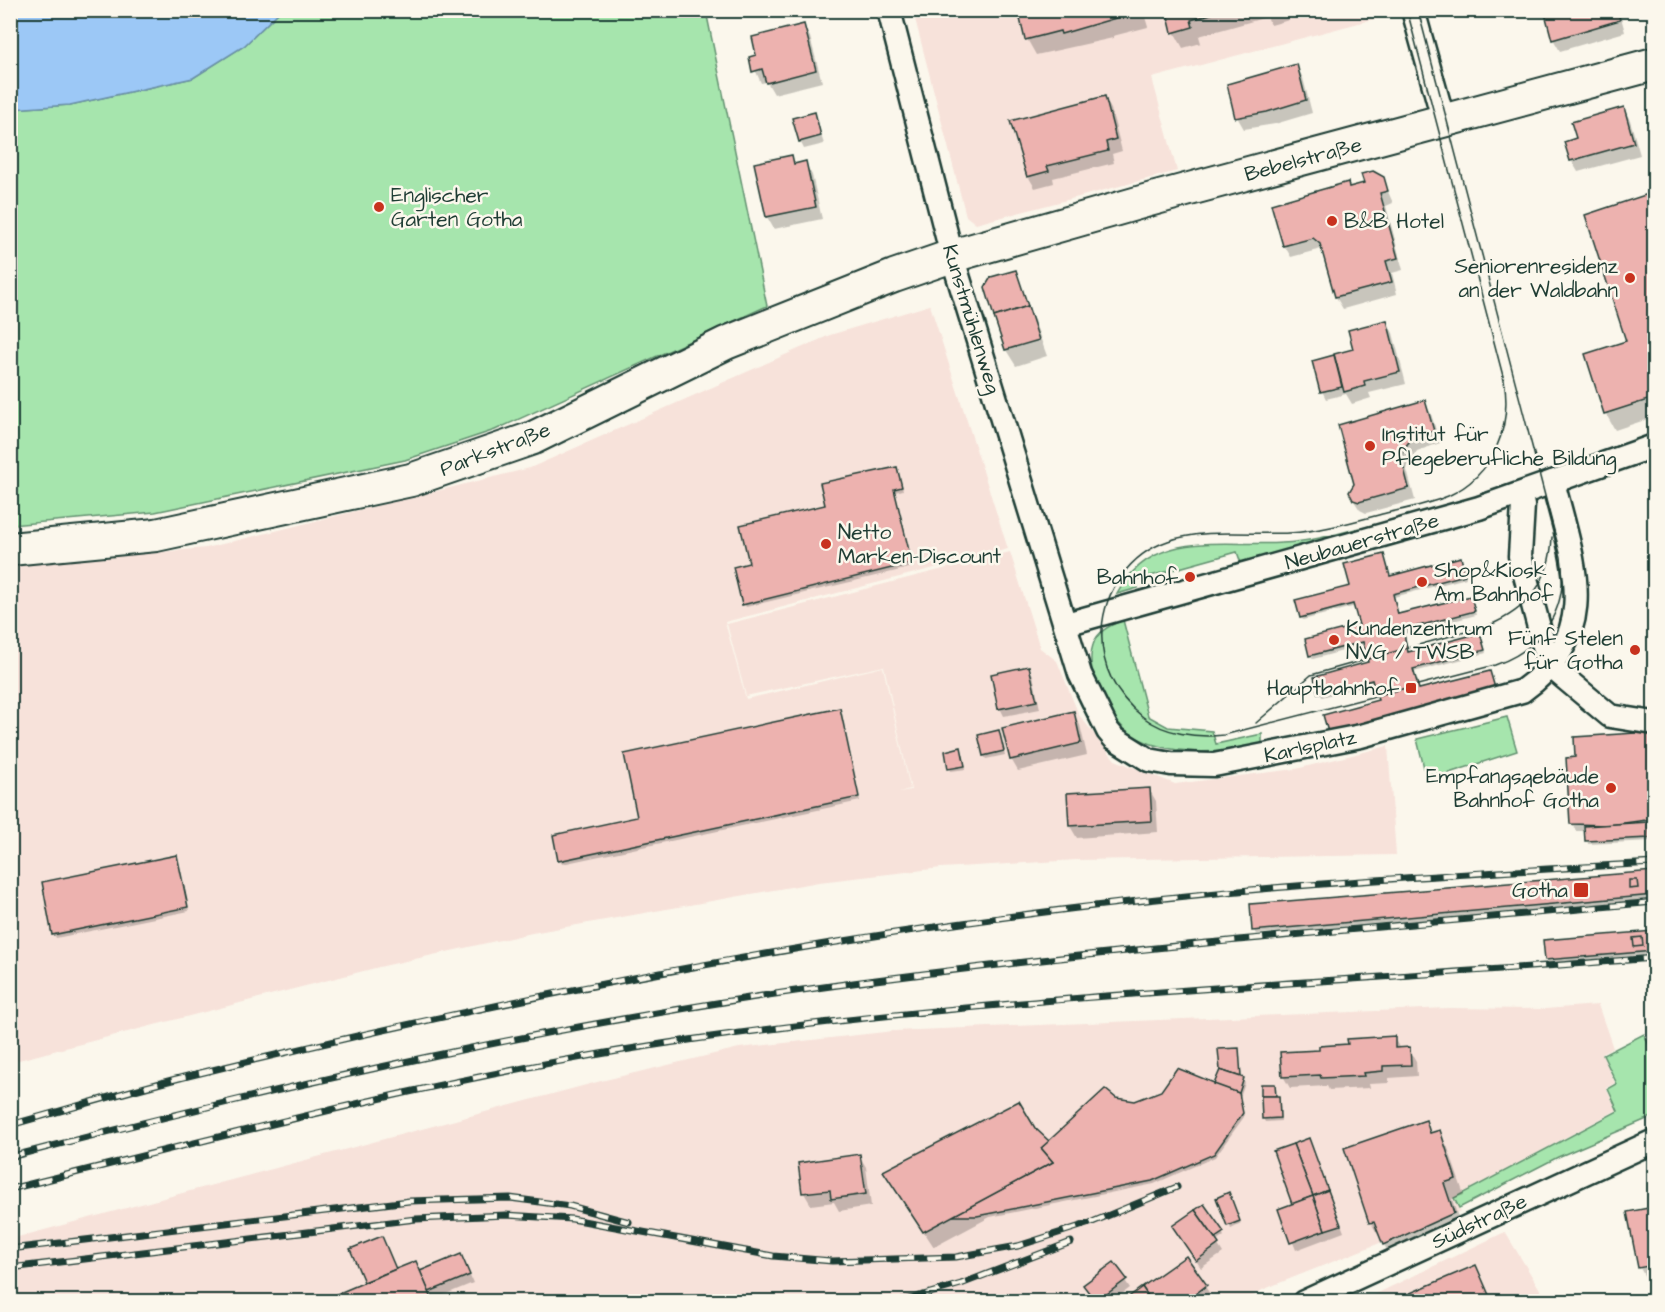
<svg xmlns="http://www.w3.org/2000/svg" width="1665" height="1312" viewBox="0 0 1665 1312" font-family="'Architects Daughter',sans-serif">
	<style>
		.built { fill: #f7e2da }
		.green { fill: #a6e5ad; stroke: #629170; stroke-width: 1.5 }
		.water { fill: #9cc8f6; stroke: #6a90a8; stroke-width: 1.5 }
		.shadow { fill: #0003 }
		.building { fill: #edb2af; stroke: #1f3d34; stroke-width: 1.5 }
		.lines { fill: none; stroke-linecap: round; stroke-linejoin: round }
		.street-casing { stroke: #1f3d34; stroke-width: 27 }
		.secondary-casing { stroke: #1f3d34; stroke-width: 36 }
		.street { stroke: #fbf7ec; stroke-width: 22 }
		.secondary { stroke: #fbf7ec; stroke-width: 32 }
		.tram { stroke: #1f3d34; stroke-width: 1.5 }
		.rail-casing { stroke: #1f3d34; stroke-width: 7 }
		.rail { stroke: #fbf7ec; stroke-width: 4.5; stroke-dasharray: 14; stroke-linecap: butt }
		.poi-dot { fill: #c8321e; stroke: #fbf7ec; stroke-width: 2 }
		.labels { text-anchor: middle; stroke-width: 5; stroke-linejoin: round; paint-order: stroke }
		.street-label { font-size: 21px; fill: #1f3d34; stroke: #fbf7ec }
		.poi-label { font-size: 21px; fill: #1f3d34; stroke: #fbf7ec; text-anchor: start }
	</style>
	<rect width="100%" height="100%" fill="#fbf7ec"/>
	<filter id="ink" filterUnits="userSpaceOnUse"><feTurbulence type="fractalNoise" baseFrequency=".0167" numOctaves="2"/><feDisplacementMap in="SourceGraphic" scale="12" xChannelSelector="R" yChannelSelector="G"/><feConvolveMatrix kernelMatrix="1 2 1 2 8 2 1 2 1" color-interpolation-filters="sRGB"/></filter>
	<g filter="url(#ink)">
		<g class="built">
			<path d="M 1388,10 L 1389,15 L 1152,78 L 1177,171 L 976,224 L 966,216 L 913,11 Z"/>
			<path d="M 930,305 L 1008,549 L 725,622 L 746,699 L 883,667 L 910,789 L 899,792 L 911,790 L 884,666 L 746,696 L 727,624 L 1010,552 L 1040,648 L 1057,661 L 1079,715 L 1115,760 L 1175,784 L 1296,769 L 1388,746 L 1396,855 L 1077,860 L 941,868 L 819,882 L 532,933 L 379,967 L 11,1062 L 11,565 L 206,548 L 530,468 L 830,335 Z"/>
			<path d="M 1598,1005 L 1613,1048 L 1602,1054 L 1615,1083 L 1606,1088 L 1617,1110 L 1453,1198 L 1460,1211 L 1262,1290 L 1246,1301 L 11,1302 L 11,1241 L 18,1237 L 601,1081 L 739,1048 L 894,1031 L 1448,1008 L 1545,1009 Z"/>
			<path d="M 1505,1232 L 1547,1301 L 1359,1302 Z"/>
		</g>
		<g class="green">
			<path d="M 280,11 L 706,11 L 767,306 L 495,430 L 405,460 L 155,512 L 11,525 L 11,109 L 70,105 L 193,78 L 244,46 Z"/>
			<path d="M 1359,528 L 1361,533 L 1242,566 L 1237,552 L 1136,580 L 1138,588 L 1117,594 C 1152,528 1220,547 1282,543 C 1308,542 1334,535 1359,528 Z"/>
			<path d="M 1123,620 L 1148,716 L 1168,727 L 1212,731 L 1216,744 L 1262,734 L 1262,743 L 1258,748 C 1218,752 1175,757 1137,738 C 1111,725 1083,674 1093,645 C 1097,631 1111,625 1123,620 Z"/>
			<path d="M 1507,717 L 1517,751 L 1427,780 L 1417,739 Z"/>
			<path d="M 1644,1034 L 1654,1056 L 1654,1116 L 1558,1157 L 1459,1208 L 1454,1198 L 1618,1111 L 1608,1089 L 1617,1084 L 1603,1055 Z"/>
		</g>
		<path class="water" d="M 11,10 L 280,10 L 280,11 L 244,46 L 193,78 L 70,105 L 11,109 Z"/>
		<g class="shadow">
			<path d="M 1019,10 L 1286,10 L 1289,20 L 1271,25 L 1267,17 L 1199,36 L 1201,43 L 1183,48 L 1163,12 L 1145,17 L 1148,27 L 1113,36 L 1113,38 L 1036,55 L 1027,39 Z"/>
			<path d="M 1545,10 L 1619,10 L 1625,32 L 1560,51 L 1553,39 Z"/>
			<path d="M 803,25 L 810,37 L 822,82 L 774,94 L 767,82 L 761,83 L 750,58 L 758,56 Z"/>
			<path d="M 1296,66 L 1303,78 L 1312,113 L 1275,124 L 1244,129 L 1237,117 Z"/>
			<path d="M 1104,97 L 1111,109 L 1122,151 L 1112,154 L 1114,163 L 1053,178 L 1054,183 L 1035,188 L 1028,176 Z"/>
			<path d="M 1623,108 L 1630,120 L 1640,155 L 1578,172 L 1571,160 Z"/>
			<path d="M 814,114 L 824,144 L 804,149 L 800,141 Z"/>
			<path d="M 791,157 L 796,165 L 805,163 L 812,175 L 822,219 L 774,229 L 767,217 Z"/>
			<path d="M 1382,178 L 1393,203 L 1386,206 L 1403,270 L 1392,273 L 1397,294 L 1343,309 L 1336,297 L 1324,252 L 1321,249 L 1291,257 L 1284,245 L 1347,184 L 1350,188 Z"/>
			<path d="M 1654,194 L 1654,417 L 1615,430 L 1606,414 L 1587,355 L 1628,342 L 1587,216 Z"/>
			<path d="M 1016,271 L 1047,356 L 1016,366 L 1006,350 L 987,288 Z"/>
			<path d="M 1386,321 L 1393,333 L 1406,384 L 1369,393 L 1371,398 L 1352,404 L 1346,394 L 1326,399 L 1322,391 L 1333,357 L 1336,362 L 1355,350 Z"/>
			<path d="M 1424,402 L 1431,414 L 1440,443 L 1417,451 L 1409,463 L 1407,470 L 1415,500 L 1366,513 L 1360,510 L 1352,498 Z"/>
			<path d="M 898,472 L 903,490 L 895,492 L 913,567 L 746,607 L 744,604 L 751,564 L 827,506 Z"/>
			<path d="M 1462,563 L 1466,578 L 1394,597 L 1398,616 L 1472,601 L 1476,615 L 1404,634 L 1409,653 L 1480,635 L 1486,653 L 1414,672 L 1419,691 L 1490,672 L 1496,691 L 1331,734 L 1379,701 L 1374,683 L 1322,697 L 1316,678 L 1370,664 L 1365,645 L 1313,659 L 1311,655 L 1361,626 L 1356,606 L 1303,620 L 1301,617 L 1390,577 Z"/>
			<path d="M 1029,668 L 1033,675 L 1040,709 L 1004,716 L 1000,708 Z"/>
			<path d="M 839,710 L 860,801 L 562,864 L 560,860 Z"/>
			<path d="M 1073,713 L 1080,725 L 1087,755 L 1018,771 L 1011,759 Z"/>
			<path d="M 1650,734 L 1654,742 L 1654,827 L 1650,827 L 1651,841 L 1588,844 L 1586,831 L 1576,831 L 1572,823 L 1576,758 Z"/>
			<path d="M 1000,735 L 1005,755 L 986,759 L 984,756 Z"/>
			<path d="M 961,749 L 966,769 L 951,771 L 950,768 Z"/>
			<path d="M 1149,789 L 1156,801 L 1158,832 L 1077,838 L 1070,826 Z"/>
			<path d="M 176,856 L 189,911 L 56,938 L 54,934 Z"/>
			<path d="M 1654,873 L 1654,899 L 1256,934 L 1254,931 L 1574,878 Z"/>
			<path d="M 1654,932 L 1654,954 L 1548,963 L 1546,959 L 1545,941 Z"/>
			<path d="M 1394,1038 L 1400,1049 L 1409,1049 L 1416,1061 L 1417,1076 L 1389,1078 L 1389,1083 L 1369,1084 L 1370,1088 L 1329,1090 L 1327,1086 L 1290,1088 L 1283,1076 L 1321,1052 Z"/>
			<path d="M 1238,1050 L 1241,1079 L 1245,1083 L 1240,1098 L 1244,1117 L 1215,1157 L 1154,1184 L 990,1217 L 934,1247 L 895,1188 L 1034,1129 L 1048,1143 L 1115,1100 L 1135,1103 L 1215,1086 Z"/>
			<path d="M 1274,1085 L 1277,1098 L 1280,1101 L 1281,1121 L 1265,1122 L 1263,1118 Z"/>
			<path d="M 1425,1122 L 1432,1134 L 1439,1132 L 1448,1148 L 1464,1195 L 1452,1199 L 1462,1229 L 1393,1260 L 1371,1223 Z"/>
			<path d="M 1312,1147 L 1344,1232 L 1296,1250 L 1280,1210 L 1294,1205 Z"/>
			<path d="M 859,1155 L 866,1167 L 871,1206 L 839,1211 L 834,1202 L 811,1205 L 804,1193 Z"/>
			<path d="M 1230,1197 L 1241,1224 L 1231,1229 L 1218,1199 Z"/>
			<path d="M 1204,1206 L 1224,1236 L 1216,1242 L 1223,1253 L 1201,1268 L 1174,1227 Z"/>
			<path d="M 1654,1208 L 1654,1291 L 1653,1291 L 1640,1268 L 1629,1213 Z"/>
			<path d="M 382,1237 L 397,1270 L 415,1263 L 421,1272 L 465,1264 L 473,1283 L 434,1299 L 434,1302 L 322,1302 L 366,1283 L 352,1250 Z"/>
			<path d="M 1186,1258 L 1210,1294 L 1200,1302 L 1125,1302 Z"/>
			<path d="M 1114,1264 L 1130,1288 L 1111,1302 L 1096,1302 Z"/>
			<path d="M 1476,1267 L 1493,1302 L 1396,1302 Z"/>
		</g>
		<g class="building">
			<path d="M 1018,10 L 1140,10 L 1140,11 L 1061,34 L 1060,31 L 1025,40 Z"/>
			<path d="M 1161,10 L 1224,10 L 1191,20 L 1193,27 L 1172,33 L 1167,12 L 1162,13 Z"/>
			<path d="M 1544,10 L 1617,10 L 1620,20 L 1552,40 Z"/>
			<path d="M 804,24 L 816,70 L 766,83 L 762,69 L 752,72 L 749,57 L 756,55 L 752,37 Z"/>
			<path d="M 1297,64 L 1306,100 L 1267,112 L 1235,118 L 1227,84 Z"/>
			<path d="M 1105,96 L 1116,139 L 1106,142 L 1108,151 L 1047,166 L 1049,171 L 1027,177 L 1010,121 Z"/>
			<path d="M 1624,107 L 1634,143 L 1570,161 L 1564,142 L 1576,138 L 1571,122 Z"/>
			<path d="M 815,112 L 821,136 L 799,142 L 792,118 Z"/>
			<path d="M 792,155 L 794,164 L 806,161 L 816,207 L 766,217 L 754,163 Z"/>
			<path d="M 1373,171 L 1384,177 L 1388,191 L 1380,193 L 1398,258 L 1386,261 L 1392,282 L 1335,297 L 1320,244 L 1313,238 L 1283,246 L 1271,204 L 1348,182 L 1349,187 L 1364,183 L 1361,174 Z"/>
			<path d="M 1654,192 L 1654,398 L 1604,414 L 1585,354 L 1626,341 L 1585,215 Z"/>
			<path d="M 1016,270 L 1028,306 L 994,317 L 985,287 L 991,277 Z"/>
			<path d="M 1028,306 L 1039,340 L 1005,350 L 994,317 Z"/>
			<path d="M 1387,320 L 1400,372 L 1364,381 L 1365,386 L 1344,392 L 1334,354 L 1353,349 L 1348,330 Z"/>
			<path d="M 1334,355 L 1342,387 L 1320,392 L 1312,361 Z"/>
			<path d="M 1425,400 L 1434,431 L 1411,439 L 1403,450 L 1401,457 L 1409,488 L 1359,502 L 1353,500 L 1349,492 L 1354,484 L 1338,425 Z"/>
			<path d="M 897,467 L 902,487 L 894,489 L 912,563 L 742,605 L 733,567 L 749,563 L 740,525 L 825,505 L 820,483 Z"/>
			<path d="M 1384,554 L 1390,576 L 1461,557 L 1465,575 L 1393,594 L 1398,614 L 1471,596 L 1475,611 L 1403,630 L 1408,652 L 1480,633 L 1485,650 L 1413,669 L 1419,689 L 1490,671 L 1495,688 L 1328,732 L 1323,715 L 1378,700 L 1372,680 L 1318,694 L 1314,677 L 1368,662 L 1363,642 L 1309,656 L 1305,639 L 1359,625 L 1353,604 L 1300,618 L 1295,600 L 1350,586 L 1344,564 Z"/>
			<path d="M 1029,666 L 1037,701 L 998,709 L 991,674 Z"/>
			<path d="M 840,708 L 859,797 L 558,861 L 553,835 L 637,817 L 624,754 Z"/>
			<path d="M 1074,711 L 1081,743 L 1010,760 L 1002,728 Z"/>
			<path d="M 999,730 L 1004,751 L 983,756 L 978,735 Z"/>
			<path d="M 1651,732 L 1652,749 L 1654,749 L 1654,819 L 1609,825 L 1570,824 L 1566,758 L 1575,757 L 1574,737 Z"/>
			<path d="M 961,747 L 965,766 L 948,769 L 945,751 Z"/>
			<path d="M 1150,788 L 1152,821 L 1069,826 L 1067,793 Z"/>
			<path d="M 1649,822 L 1650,838 L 1585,841 L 1584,826 Z"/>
			<path d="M 177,855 L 188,907 L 52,935 L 42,882 Z"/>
			<path d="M 1654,871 L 1654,895 L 1252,931 L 1250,904 Z"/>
			<path d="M 1629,880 L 1637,880 L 1638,888 L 1629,889 Z"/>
			<path d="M 1654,931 L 1654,951 L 1545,960 L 1543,940 Z"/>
			<path d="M 1642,937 L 1643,946 L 1634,947 L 1633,938 Z"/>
			<path d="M 1395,1036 L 1395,1048 L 1410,1047 L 1411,1065 L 1383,1066 L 1383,1071 L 1363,1073 L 1364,1076 L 1321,1078 L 1320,1075 L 1282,1077 L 1280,1052 L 1319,1050 L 1319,1046 L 1348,1044 L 1347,1039 Z"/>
			<path d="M 1239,1048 L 1241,1077 L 1220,1070 L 1218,1049 Z"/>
			<path d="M 1177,1068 L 1239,1093 L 1243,1113 L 1214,1154 L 1152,1181 L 977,1216 L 952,1216 L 1053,1162 L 1041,1148 L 1105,1089 L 1116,1098 L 1135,1101 L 1161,1091 Z"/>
			<path d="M 1220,1070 L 1244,1078 L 1239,1093 L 1214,1084 Z"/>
			<path d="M 1261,1084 L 1275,1084 L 1276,1096 L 1261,1096 Z"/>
			<path d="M 1261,1096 L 1279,1096 L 1280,1118 L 1262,1119 Z"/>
			<path d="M 1019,1101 L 1035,1128 L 1049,1141 L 1041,1148 L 1053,1162 L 923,1232 L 883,1171 Z"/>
			<path d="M 1426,1120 L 1430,1133 L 1440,1130 L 1456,1179 L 1444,1183 L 1454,1213 L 1383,1245 L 1374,1222 L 1369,1223 L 1344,1148 Z"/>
			<path d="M 1309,1138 L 1328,1190 L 1313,1196 L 1293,1144 Z"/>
			<path d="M 1293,1144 L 1313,1196 L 1292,1204 L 1273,1151 Z"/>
			<path d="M 860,1154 L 866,1194 L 831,1199 L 830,1190 L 802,1193 L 798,1163 Z"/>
			<path d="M 1328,1190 L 1341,1225 L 1325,1230 L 1313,1196 Z"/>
			<path d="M 1229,1192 L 1240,1221 L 1227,1226 L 1216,1198 Z"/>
			<path d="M 1313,1196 L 1325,1230 L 1290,1243 L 1278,1209 Z"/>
			<path d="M 1204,1204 L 1224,1232 L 1215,1238 L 1195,1210 Z"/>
			<path d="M 1654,1207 L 1654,1265 L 1638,1268 L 1627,1212 Z"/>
			<path d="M 1195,1210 L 1219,1244 L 1196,1261 L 1172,1226 Z"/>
			<path d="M 382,1236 L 396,1269 L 364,1282 L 350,1249 Z"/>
			<path d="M 461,1254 L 470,1275 L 429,1292 L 420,1271 Z"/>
			<path d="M 1186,1256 L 1207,1285 L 1185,1302 L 1152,1302 L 1142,1287 Z"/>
			<path d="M 416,1261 L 433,1301 L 318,1302 L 396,1269 Z"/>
			<path d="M 1114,1262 L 1127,1279 L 1096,1302 L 1083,1285 Z"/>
			<path d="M 1476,1265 L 1492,1302 L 1403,1302 L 1401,1297 Z"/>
			<path d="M 1142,1287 L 1152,1302 L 1122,1302 Z"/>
		</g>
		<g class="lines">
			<g class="street-casing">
				<g id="street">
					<path d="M 889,10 L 952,256 L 1080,674 L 1108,731 L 1114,738 L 1149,760 L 1171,764 L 1214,765 L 1361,736 L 1522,691 C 1604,633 1573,562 1553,482"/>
					<path d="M 1413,10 L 1444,122"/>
					<path d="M 1523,505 L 1520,556 L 1549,665 L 1610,716 L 1654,723"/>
					<path d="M 1066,624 L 1479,508 L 1654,446"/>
					<path d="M 1304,1302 L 1654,1141"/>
				</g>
			</g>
			<g class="secondary-casing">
				<path id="secondary" d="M 10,549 L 156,535 L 411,480 L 533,438 L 726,343 L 894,276 L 952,256 L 1145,201 L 1654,64"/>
			</g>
			<use href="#street" class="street"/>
			<use href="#secondary" class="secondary"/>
			<g class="tram">
				<path d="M 1407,10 L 1504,380 C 1512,427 1494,475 1448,496 C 1427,505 1404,509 1382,514 C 1352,522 1321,531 1289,533 C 1250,535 1205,528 1168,541 C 1130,554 1104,591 1102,630 C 1100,665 1115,695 1143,717 C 1165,734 1196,738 1224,735 L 1495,665 C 1543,648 1569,609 1561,557 L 1418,10"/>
				<path d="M 1256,723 L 1311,675 L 1490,625 C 1530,608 1550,580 1552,537"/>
			</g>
			<g class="rail-casing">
				<g id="rail">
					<path d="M 10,1125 C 72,1108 134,1089 196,1074 C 482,1004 770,946 1061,910 C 1258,885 1457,874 1654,863"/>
					<path d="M 10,1157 C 283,1085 559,1023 838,985 C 1109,948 1382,928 1654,902"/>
					<path d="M 10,1189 C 237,1133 465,1071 696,1039 C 1014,994 1335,983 1654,958"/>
					<path d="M 10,1249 L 409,1201 L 510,1198 L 570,1206 L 629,1222"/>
					<path d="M 10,1268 L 416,1219 L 506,1215 L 572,1219 L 773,1256 L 832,1261 L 956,1257 L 1018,1246 L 1090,1223 L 1177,1187"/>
					<path d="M 899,1302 L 961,1284 L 1071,1242"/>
				</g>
			</g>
			<use href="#rail" class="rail"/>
		</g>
	</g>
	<g class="poi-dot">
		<circle cx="379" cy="207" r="6"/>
		<circle cx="1332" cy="221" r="6"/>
		<circle cx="1630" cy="278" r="6"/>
		<circle cx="1370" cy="446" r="6"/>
		<circle cx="826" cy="544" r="6"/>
		<circle cx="1190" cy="577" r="6"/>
		<circle cx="1422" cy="582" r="6"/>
		<circle cx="1334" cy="640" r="6"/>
		<circle cx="1635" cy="650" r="6"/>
		<rect x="1405" y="682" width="12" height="12" rx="3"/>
		<circle cx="1611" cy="788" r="6"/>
		<rect x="1573" y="882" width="16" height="16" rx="3"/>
	</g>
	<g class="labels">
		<g class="street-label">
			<text transform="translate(1303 159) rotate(-15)" y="7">Bebelstraße</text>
			<text transform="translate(972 319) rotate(73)" y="7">Kunstmühlenweg</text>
			<text transform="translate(495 449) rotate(-21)" y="7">Parkstraße</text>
			<text transform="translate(1362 541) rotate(-16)" y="7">Neubauerstraße</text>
			<text transform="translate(1310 746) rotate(-12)" y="7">Karlsplatz</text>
			<text transform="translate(1479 1221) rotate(-25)" y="7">Südstraße</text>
		</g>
		<g class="poi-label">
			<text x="391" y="202">Englischer<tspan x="391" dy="24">Garten Gotha</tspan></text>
			<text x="1344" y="228">B&amp;B Hotel</text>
			<text x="1618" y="273" text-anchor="end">Seniorenresidenz<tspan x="1618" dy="24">an der Waldbahn</tspan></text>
			<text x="1382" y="441">Institut für<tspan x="1382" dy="24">Pflegeberufliche Bildung</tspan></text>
			<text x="838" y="539">Netto<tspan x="838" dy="24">Marken-Discount</tspan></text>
			<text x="1434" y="577">Shop&amp;Kiosk<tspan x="1434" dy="24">Am Bahnhof</tspan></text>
			<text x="1178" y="584" text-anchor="end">Bahnhof</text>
			<text x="1346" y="635">Kundenzentrum<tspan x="1346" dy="24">NVG / TWSB</tspan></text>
			<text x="1623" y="645" text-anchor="end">Fünf Stelen<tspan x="1623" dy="24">für Gotha</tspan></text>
			<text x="1399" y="695" text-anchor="end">Hauptbahnhof</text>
			<text x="1599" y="783" text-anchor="end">Empfangsgebäude<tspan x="1599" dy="24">Bahnhof Gotha</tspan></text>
			<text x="1568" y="897" text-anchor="end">Gotha</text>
		</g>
	</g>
	<rect width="1665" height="1312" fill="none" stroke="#fbf7ec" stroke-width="36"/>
	<rect x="18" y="18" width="1629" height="1276" fill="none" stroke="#1f3d34" stroke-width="2" filter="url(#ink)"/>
</svg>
